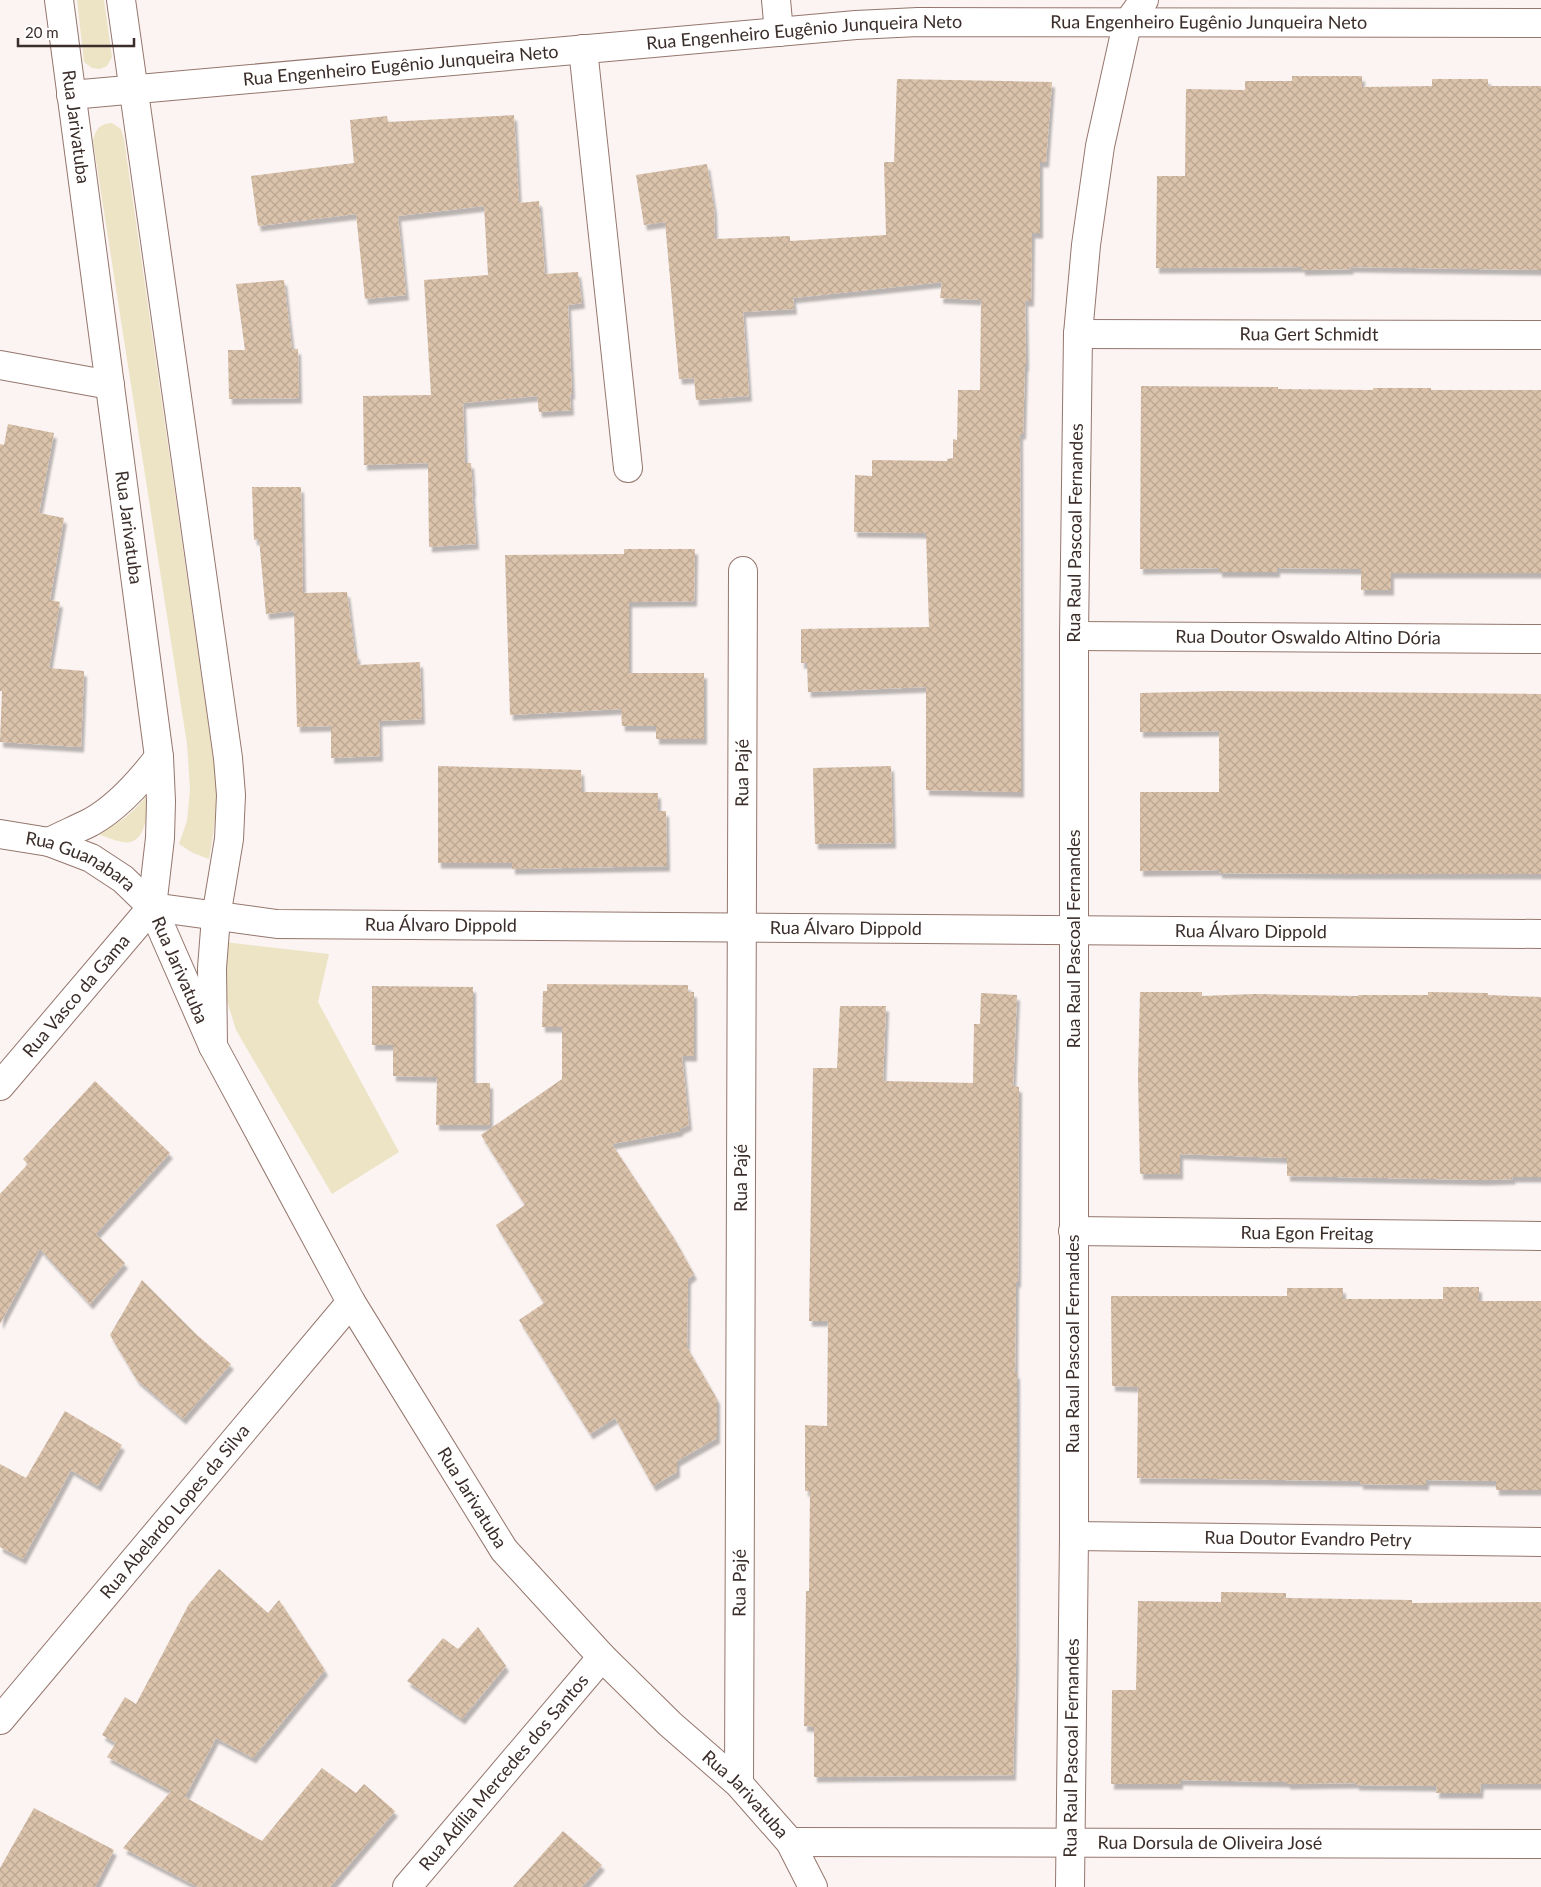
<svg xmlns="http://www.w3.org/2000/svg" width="1541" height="1887" viewBox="0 0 1541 1887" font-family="Lato,sans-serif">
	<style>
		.grass { fill: #ece4c4 }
		.building { fill: url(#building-cross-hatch); filter: url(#shadow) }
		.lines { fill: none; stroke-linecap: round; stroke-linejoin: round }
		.minor-casing { stroke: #95766d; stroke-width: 30 }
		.major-casing { stroke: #95766d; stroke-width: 30 }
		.minor { stroke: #fff; stroke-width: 28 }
		.major { stroke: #fff; stroke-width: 28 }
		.labels { text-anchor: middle; stroke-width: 4.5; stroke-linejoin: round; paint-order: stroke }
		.street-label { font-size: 18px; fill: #3b2e2a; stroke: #fff }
	</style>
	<defs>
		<pattern id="building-cross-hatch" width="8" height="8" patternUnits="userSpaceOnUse" patternTransform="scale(1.25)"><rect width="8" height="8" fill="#dac2ab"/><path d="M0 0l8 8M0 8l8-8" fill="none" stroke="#bca793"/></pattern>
		<filter id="shadow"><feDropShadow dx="3" dy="5.5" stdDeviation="1" flood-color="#0004"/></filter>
	</defs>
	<rect width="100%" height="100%" fill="#fbf4f2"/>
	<g class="grass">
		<path d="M 77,0 L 104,0 L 112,57 L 107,66 L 100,69 L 92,68 L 84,62 Z"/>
		<path d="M 112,123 L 121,129 L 124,139 L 211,744 C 220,783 216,821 209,859 L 193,853 L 179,844 L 187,821 L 190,790 L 187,744 L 93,141 C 96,129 99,124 112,123 Z"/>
		<path d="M 148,794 C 148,810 147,847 122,842 C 113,840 104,836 95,833 C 120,824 132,814 148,794 Z"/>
		<path d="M 224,942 L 329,954 L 318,1002 L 399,1152 L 332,1194 L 236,1030 L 224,991 Z"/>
	</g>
	<g class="building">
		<path d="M 1292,76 L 1362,76 L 1362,87 L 1432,86 L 1432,79 L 1488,79 L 1488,86 L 1541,86 L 1541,270 L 1350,267 L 1351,269 L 1302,270 L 1302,267 L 1156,268 L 1157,176 L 1185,176 L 1186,89 L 1245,90 L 1245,81 L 1292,81 Z"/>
		<path d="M 897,79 L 1052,82 L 1046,162 L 1040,162 L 1040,233 L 1032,233 L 1031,301 L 1025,301 L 1026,366 L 1025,366 L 1023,434 L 1020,434 L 1021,792 L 926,790 L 926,687 L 808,692 L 807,663 L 801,663 L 801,629 L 929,627 L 926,533 L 854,532 L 855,475 L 872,476 L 872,460 L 947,461 L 947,459 L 953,458 L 953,439 L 957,440 L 958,390 L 980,390 L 981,300 L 940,298 L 942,282 L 793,298 L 794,309 L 743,312 L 749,396 L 696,400 L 694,378 L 679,379 L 665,222 L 644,225 L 636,175 L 707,164 L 714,209 L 715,239 L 790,236 L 790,241 L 886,235 L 884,162 L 894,162 Z"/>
		<path d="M 514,115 L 519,203 L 539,201 L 545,274 L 578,272 L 582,303 L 568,305 L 572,394 L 570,394 L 571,410 L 539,412 L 537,396 L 463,403 L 465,463 L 471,463 L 473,492 L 472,492 L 476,544 L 429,547 L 428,463 L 364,465 L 363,396 L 431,395 L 424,280 L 488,275 L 484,206 L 398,216 L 406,295 L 365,299 L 356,214 L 258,226 L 251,176 L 354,163 L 350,120 L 387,116 L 388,122 Z"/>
		<path d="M 284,280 L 292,349 L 298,349 L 299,398 L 229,399 L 228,350 L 245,350 L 236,284 Z"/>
		<path d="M 1141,386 L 1278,387 L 1278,389 L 1373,390 L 1373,388 L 1431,388 L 1431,390 L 1541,390 L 1541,573 L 1391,573 L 1391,590 L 1361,590 L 1361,569 L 1277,568 L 1277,572 L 1219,572 L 1219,568 L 1140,569 Z"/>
		<path d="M 8,424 L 54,433 L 39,513 L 64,518 L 50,600 L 60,602 L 49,668 L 84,671 L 81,747 L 0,742 L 2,691 L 0,691 L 0,444 L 4,445 Z"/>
		<path d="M 252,487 L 301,487 L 303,593 L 347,592 L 355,654 L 357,654 L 358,665 L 420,662 L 422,719 L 379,721 L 380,756 L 331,758 L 331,726 L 297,727 L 294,611 L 266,614 L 259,539 L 254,540 Z"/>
		<path d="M 624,549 L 695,549 L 694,601 L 629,602 L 629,673 L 704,673 L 704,739 L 656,739 L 656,726 L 622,726 L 621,709 L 510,715 L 505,555 L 624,554 Z"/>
		<path d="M 1226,691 L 1541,694 L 1541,874 L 1344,874 L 1219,873 L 1219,870 L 1140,871 L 1140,792 L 1219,792 L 1219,731 L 1140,732 L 1140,693 Z"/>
		<path d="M 438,766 L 581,770 L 582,792 L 658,793 L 658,811 L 666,811 L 667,866 L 512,869 L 512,863 L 438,863 Z"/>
		<path d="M 891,766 L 893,843 L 815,844 L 813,768 Z"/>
		<path d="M 547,984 L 688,985 L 688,992 L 694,992 L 694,1056 L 682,1056 L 689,1125 L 680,1129 L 680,1131 L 612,1144 L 674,1238 L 694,1274 L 688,1279 L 687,1347 L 717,1399 L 717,1438 L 677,1461 L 677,1472 L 653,1486 L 615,1418 L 590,1434 L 519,1320 L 544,1303 L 496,1225 L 525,1205 L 481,1135 L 562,1079 L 562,1027 L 542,1027 L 543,991 L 547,991 Z"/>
		<path d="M 372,986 L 473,987 L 473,1083 L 490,1083 L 490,1125 L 436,1125 L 437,1077 L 393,1076 L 393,1045 L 372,1045 Z"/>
		<path d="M 1140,992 L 1202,992 L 1202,996 L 1254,994 L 1358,996 L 1358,995 L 1428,995 L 1428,992 L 1488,993 L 1488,995 L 1541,997 L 1541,1177 L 1512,1177 L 1513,1179 L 1484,1180 L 1287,1176 L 1287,1158 L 1180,1154 L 1180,1174 L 1140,1174 L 1138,1076 Z"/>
		<path d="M 981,993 L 1017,995 L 1013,1086 L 1019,1087 L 1018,1282 L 1016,1282 L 1015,1373 L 1017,1373 L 1017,1434 L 1016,1666 L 1013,1775 L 814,1777 L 814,1727 L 804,1726 L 806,1591 L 809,1591 L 810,1491 L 805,1491 L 805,1425 L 827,1426 L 828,1321 L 809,1321 L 813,1068 L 837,1068 L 840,1006 L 886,1006 L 883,1081 L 973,1083 L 974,1024 L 980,1024 Z"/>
		<path d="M 95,1081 L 170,1153 L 96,1234 L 125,1263 L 90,1304 L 40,1249 L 0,1324 L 0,1194 L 28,1164 L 23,1159 Z"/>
		<path d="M 142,1280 L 197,1335 L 231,1364 L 183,1419 L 137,1380 L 110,1335 Z"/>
		<path d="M 1443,1287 L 1479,1287 L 1479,1301 L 1541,1301 L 1541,1490 L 1496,1490 L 1496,1481 L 1426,1480 L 1426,1485 L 1360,1484 L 1360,1481 L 1137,1478 L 1138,1387 L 1112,1386 L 1111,1296 L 1287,1296 L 1287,1288 L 1343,1288 L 1343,1299 L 1443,1299 Z"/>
		<path d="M 65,1411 L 122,1445 L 98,1486 L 71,1470 L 23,1559 L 0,1547 L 0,1464 L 26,1478 Z"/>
		<path d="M 219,1569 L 268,1613 L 279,1600 L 325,1670 L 253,1758 L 216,1738 L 185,1797 L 262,1841 L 322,1768 L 356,1793 L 364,1784 L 395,1811 L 330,1887 L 198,1887 L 123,1848 L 171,1791 L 107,1757 L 116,1743 L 102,1735 L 125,1697 L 136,1704 L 189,1604 Z"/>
		<path d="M 1221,1592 L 1286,1593 L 1286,1598 L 1412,1600 L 1412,1603 L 1541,1602 L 1541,1784 L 1481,1784 L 1480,1793 L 1436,1793 L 1437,1786 L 1356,1785 L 1356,1783 L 1287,1784 L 1287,1782 L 1180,1780 L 1180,1784 L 1111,1784 L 1112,1690 L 1136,1690 L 1138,1601 L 1221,1602 Z"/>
		<path d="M 478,1627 L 506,1666 L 462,1719 L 407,1681 L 443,1638 L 458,1649 Z"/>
		<path d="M 34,1808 L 114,1850 L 95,1887 L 0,1887 L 0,1868 Z"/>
		<path d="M 563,1831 L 602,1865 L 582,1887 L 513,1887 Z"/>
	</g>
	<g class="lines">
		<g class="minor-casing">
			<g id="minor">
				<path id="s1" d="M 59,0 L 159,757 L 161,801 L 160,838 L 152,907"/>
				<path d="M 121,0 L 228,758 L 231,795 L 229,839 L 216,917 L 212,968 L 213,1046"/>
				<path d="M 776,0 L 779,32"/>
				<path d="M 583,49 L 628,468"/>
				<path id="s2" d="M 71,95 L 856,25 L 918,22 L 1541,23"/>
				<path id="s3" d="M 1078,334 L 1541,335"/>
				<path d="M 0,365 L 110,385"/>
				<path id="s4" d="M 1074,636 L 1541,639"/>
				<path id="s5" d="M 152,907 L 277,924 L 1541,934"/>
				<path id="s6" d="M 0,1086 L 152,907"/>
				<path id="s7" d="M 1073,1231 L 1541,1236"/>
				<path id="s8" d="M 1074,1536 L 1541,1542"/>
				<path id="s9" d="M 0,1720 L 351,1302"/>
				<path id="s10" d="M 739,1784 L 743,571"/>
				<path id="s11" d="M 790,1842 L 1541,1844"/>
				<path id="s12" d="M 407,1887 L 602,1657"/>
				<path id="s13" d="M 1070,1887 L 1074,1536 L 1074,636 L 1078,334 L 1086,245 L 1100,146 L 1127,24 L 1144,0"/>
			</g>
		</g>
		<g class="major-casing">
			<g id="major">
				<path id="s14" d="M 0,834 L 49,842 L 91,858 L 123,879 L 152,907 L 213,1046 L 351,1302 L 504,1550 L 602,1657 L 670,1724 L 739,1784 L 790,1842 L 813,1887"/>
				<path d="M 49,842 C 63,835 77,829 91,822 C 118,807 140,782 159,757"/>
			</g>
		</g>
		<use href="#minor" class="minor"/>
		<use href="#major" class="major"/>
	</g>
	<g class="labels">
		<g class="street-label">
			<text dy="6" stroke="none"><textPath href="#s2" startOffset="1141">Rua Engenheiro Eugênio Junqueira Neto</textPath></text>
			<text dy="6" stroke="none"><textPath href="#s2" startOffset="736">Rua Engenheiro Eugênio Junqueira Neto</textPath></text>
			<text dy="6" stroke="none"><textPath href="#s2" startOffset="331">Rua Engenheiro Eugênio Junqueira Neto</textPath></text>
			<text dy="6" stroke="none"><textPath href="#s1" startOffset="128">Rua Jarivatuba</textPath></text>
			<text dy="6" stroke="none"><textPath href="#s3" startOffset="231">Rua Gert Schmidt</textPath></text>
			<text dy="6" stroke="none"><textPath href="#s1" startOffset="532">Rua Jarivatuba</textPath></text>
			<text dy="6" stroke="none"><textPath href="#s13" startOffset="1354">Rua Raul Pascoal Fernandes</textPath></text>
			<text dy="6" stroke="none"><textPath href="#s4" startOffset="234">Rua Doutor Oswaldo Altino Dória</textPath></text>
			<text dy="6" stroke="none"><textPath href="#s10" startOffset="1011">Rua Pajé</textPath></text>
			<text dy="6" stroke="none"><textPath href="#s14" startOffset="86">Rua Guanabara</textPath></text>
			<text dy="6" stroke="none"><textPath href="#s5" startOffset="290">Rua Álvaro Dippold</textPath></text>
			<text dy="6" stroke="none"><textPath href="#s5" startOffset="695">Rua Álvaro Dippold</textPath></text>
			<text dy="6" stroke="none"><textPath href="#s5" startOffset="1100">Rua Álvaro Dippold</textPath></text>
			<text transform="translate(1074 939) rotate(-90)" y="6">Rua Raul Pascoal Fernandes</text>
			<text dy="6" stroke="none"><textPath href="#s14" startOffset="242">Rua Jarivatuba</textPath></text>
			<text dy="6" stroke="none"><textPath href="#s6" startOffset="118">Rua Vasco da Gama</textPath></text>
			<text dy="6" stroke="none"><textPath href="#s10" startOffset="606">Rua Pajé</textPath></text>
			<text dy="6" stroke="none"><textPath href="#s7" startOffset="234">Rua Egon Freitag</textPath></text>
			<text transform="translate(1073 1344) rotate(-90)" y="6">Rua Raul Pascoal Fernandes</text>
			<text dy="6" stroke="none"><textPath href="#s14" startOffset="846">Rua Jarivatuba</textPath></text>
			<text dy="6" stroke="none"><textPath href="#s9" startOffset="272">Rua Abelardo Lopes da Silva</textPath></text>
			<text dy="6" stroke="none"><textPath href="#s8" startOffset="234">Rua Doutor Evandro Petry</textPath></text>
			<text dy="6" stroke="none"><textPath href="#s10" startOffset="201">Rua Pajé</textPath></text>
			<text dy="6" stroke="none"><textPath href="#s13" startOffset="139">Rua Raul Pascoal Fernandes</textPath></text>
			<text dy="6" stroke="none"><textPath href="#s12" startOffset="150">Rua Adília Mercedes dos Santos</textPath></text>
			<text dy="6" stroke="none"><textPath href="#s14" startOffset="1251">Rua Jarivatuba</textPath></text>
			<text dy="6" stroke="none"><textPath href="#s11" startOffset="420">Rua Dorsula de Oliveira José</textPath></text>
		</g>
	</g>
	<path d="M18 38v8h116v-8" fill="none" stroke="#3b2e2a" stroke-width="2.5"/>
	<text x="25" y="38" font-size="15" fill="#3b2e2a" stroke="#ffffff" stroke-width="4" paint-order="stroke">20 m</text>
</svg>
